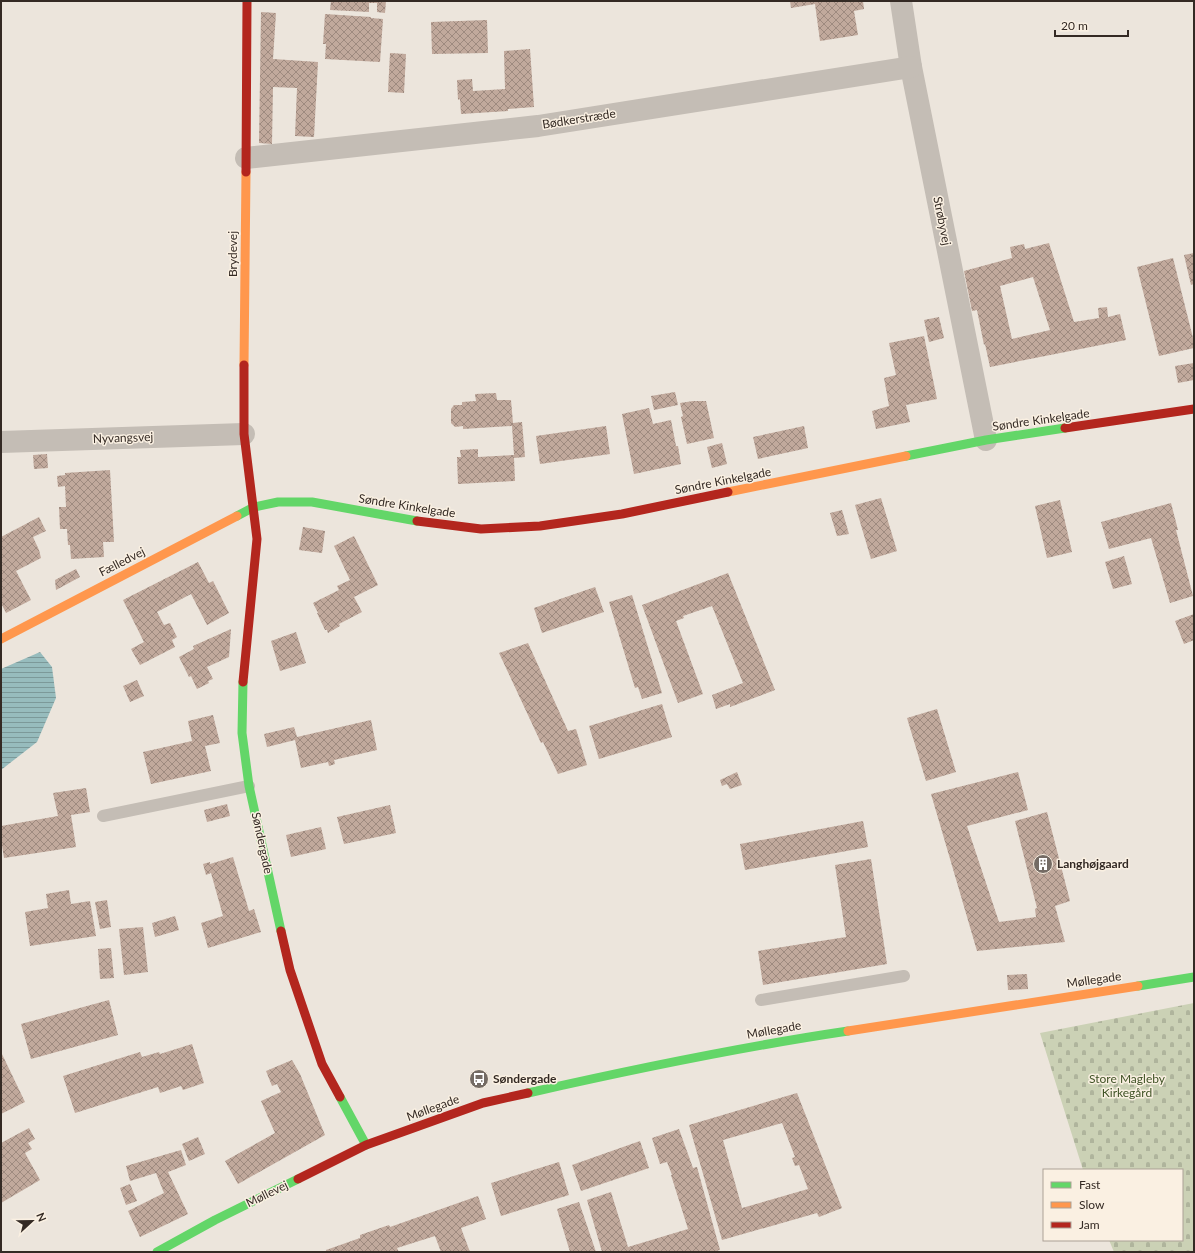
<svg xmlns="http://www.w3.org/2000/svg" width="1195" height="1253" viewBox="0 0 1195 1253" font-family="Lato,sans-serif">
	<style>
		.cemetery { fill: url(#cemetery-stones) }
		.water { fill: url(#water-rules) }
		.building { fill: url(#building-cross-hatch); fill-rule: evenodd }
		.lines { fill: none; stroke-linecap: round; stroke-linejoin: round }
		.lane { stroke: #c4bdb5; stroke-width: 12 }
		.street { stroke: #c4bdb5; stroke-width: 22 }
		.fast { stroke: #63d668; stroke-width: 9 }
		.slow { stroke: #ff974d; stroke-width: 9 }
		.jam { stroke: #b3261e; stroke-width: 9 }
		.labels { text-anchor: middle; stroke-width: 3; stroke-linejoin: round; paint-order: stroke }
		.street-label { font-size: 12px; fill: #342a24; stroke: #faf0e2 }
		.poi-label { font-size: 12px; font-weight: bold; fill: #342a24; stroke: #faf0e2; text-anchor: start }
		.park-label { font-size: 12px; fill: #415427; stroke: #faf0e2 }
	</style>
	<defs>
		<pattern id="cemetery-stones" width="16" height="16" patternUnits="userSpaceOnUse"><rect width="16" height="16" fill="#cbd1b5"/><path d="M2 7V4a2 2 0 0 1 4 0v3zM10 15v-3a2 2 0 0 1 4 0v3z" fill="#afb49c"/></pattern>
		<pattern id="water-rules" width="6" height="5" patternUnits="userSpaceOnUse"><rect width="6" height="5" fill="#97bcbd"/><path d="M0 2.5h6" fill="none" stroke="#7c9999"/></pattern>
		<pattern id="building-cross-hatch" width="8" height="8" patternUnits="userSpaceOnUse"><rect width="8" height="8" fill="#c1a99c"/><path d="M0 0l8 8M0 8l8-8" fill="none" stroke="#9e8a7f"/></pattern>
	</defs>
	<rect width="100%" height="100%" fill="#ece5dc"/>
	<path class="cemetery" d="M 1194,1003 L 1194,1252 L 1114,1252 L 1109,1240 L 1182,1240 L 1182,1170 L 1083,1170 L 1040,1033 Z"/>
	<path class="water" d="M 40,652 L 52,667 L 56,698 L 37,742 L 1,770 L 1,669 Z"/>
	<g class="building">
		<path d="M 331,1 L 386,1 L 385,13 L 377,12 L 377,3 L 369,3 L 369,12 L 330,10 Z"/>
		<path d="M 790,1 L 863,1 L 864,9 L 854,11 L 858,35 L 820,41 L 815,4 L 791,8 Z"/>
		<path d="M 261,12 L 276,13 L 273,59 L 318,62 L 314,137 L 295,136 L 297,88 L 273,87 L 272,144 L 259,143 Z"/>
		<path d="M 325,14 L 371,17 L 371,18 L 383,19 L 380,62 L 325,59 L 326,44 L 323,44 Z"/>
		<path d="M 487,20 L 488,53 L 432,54 L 431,22 Z"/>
		<path d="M 530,49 L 534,107 L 508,109 L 508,111 L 461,114 L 460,99 L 458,100 L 457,80 L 472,79 L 473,91 L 505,89 L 504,51 Z"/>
		<path d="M 390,53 L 406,54 L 404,93 L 388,92 Z"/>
		<path d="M 1049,243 L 1074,322 L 1099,318 L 1098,308 L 1107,307 L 1108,317 L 1120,314 L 1126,340 L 990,367 L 985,344 L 984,345 L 977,310 L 972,311 L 964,271 L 1012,258 L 1010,247 L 1024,244 L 1025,249 ZM 1033,277 L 1050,330 L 1012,339 L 1000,286 Z"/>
		<path d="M 1194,253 L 1194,284 L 1191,285 L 1184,255 Z"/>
		<path d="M 1173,258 L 1194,342 L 1194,348 L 1159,356 L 1137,267 Z"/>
		<path d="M 939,317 L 944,338 L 929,342 L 924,320 Z"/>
		<path d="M 924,336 L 937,399 L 906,405 L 910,422 L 876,429 L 872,411 L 889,406 L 884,378 L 896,375 L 889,343 Z"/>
		<path d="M 1194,363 L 1194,380 L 1178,383 L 1175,366 Z"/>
		<path d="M 675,392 L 678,405 L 654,410 L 651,396 Z"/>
		<path d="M 496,393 L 497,400 L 511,400 L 513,423 L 522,422 L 525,457 L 514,458 L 515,481 L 458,484 L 457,457 L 461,457 L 460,450 L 478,449 L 478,457 L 514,455 L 512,426 L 463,429 L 463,426 L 455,427 L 451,423 L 451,409 L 454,405 L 462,405 L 462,402 L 476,401 L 475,394 Z"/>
		<path d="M 693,401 L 706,401 L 714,438 L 687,444 L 681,417 L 683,416 L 680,403 Z"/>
		<path d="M 649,408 L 653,424 L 671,420 L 676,446 L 678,446 L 681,464 L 634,474 L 622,414 Z"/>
		<path d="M 606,426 L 610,454 L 540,464 L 536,436 Z"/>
		<path d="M 804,426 L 808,448 L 758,459 L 753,437 Z"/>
		<path d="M 722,443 L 727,464 L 712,468 L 707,447 Z"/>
		<path d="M 47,454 L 48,468 L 34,469 L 33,455 Z"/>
		<path d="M 110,470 L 114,542 L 103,542 L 104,557 L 71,559 L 70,545 L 68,545 L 67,529 L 60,529 L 59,507 L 66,507 L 65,486 L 58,487 L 57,476 L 65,475 L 65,473 Z"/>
		<path d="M 881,498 L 897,551 L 871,559 L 855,505 Z"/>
		<path d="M 1060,500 L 1072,552 L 1047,558 L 1035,506 Z"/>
		<path d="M 1171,503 L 1178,530 L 1176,530 L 1193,596 L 1170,603 L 1151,538 L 1109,549 L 1101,522 Z"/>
		<path d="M 842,510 L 849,534 L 837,536 L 830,513 Z"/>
		<path d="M 39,517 L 46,531 L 33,537 L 39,550 L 41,558 L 16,571 L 31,600 L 6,613 L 1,603 L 1,537 Z"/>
		<path d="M 303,527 L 325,531 L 322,553 L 299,550 Z"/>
		<path d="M 354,536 L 378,585 L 354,597 L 362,612 L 339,624 L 340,626 L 328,633 L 327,630 L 325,630 L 317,613 L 318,613 L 313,603 L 339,590 L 337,586 L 350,580 L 334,546 Z"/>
		<path d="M 1124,556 L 1132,584 L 1113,589 L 1105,562 Z"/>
		<path d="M 198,562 L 209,583 L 213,581 L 229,613 L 207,625 L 191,594 L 157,612 L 164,625 L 170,623 L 177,637 L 172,640 L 175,647 L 140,665 L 131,649 L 144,642 L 123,600 Z"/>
		<path d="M 76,569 L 80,577 L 56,590 L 55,580 Z"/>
		<path d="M 728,573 L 775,690 L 730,707 L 730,704 L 716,709 L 712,695 L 743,683 L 712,606 L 683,616 L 684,618 L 676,621 L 703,694 L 678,703 L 642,605 Z"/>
		<path d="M 595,587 L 604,612 L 542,633 L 534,608 Z"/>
		<path d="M 632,595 L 662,693 L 642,699 L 638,687 L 635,688 L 609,602 Z"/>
		<path d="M 1194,614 L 1194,640 L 1184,644 L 1175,621 Z"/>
		<path d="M 231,629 L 229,657 L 207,667 L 213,679 L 208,681 L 209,683 L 197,689 L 191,676 L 189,677 L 179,657 L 194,649 L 193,646 Z"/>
		<path d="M 296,632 L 306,663 L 280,671 L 271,641 Z"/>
		<path d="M 528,643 L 568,731 L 576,729 L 587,765 L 558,774 L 543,742 L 541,743 L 499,653 Z"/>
		<path d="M 137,680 L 144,696 L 130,702 L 123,686 Z"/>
		<path d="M 662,704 L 672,737 L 599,759 L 589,726 Z"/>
		<path d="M 937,709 L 956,772 L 926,781 L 907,718 Z"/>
		<path d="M 213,715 L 220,743 L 205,746 L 211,771 L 151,784 L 143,752 L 192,741 L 188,721 Z"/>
		<path d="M 371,720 L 377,750 L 334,760 L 335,764 L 329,766 L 328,762 L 301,768 L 295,740 L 267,747 L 264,734 L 294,727 L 297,737 Z"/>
		<path d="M 737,772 L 742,785 L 730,789 L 727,784 L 722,786 L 720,780 Z"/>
		<path d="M 1018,772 L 1028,810 L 967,826 L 999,922 L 1036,917 L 1035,909 L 1037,908 L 1015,821 L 1047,812 L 1070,901 L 1055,906 L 1065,942 L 977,951 L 931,794 Z"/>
		<path d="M 86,788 L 90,812 L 71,815 L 76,847 L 4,858 L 1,839 L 1,826 L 58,816 L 53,793 Z"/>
		<path d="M 227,804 L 230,816 L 207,822 L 204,810 Z"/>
		<path d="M 390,805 L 396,833 L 344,844 L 337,817 Z"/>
		<path d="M 863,821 L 868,847 L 745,870 L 740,844 Z"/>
		<path d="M 321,827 L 326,849 L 291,857 L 286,835 Z"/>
		<path d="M 233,857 L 249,911 L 254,909 L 261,932 L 208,948 L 201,923 L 223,916 L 211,873 L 206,875 L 203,864 L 210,862 L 210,864 Z"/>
		<path d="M 871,859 L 887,964 L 763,985 L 758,951 L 846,937 L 835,865 Z"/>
		<path d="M 69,890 L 71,904 L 90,901 L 96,936 L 30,946 L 25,912 L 48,908 L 46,894 Z"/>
		<path d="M 107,900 L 111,927 L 100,929 L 95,902 Z"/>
		<path d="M 175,916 L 179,930 L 155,937 L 152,923 Z"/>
		<path d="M 143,927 L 148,972 L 124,975 L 119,929 Z"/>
		<path d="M 111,948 L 114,978 L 100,979 L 98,949 Z"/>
		<path d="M 1027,974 L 1028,989 L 1008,990 L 1007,975 Z"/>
		<path d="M 109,1000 L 118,1035 L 31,1059 L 21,1024 Z"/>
		<path d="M 192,1044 L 204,1083 L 183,1090 L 181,1086 L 160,1093 L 158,1087 L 75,1113 L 63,1076 L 140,1052 L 142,1057 L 159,1052 L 160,1054 Z"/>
		<path d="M 1,1052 L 25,1102 L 1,1114 Z"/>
		<path d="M 292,1060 L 300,1074 L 325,1135 L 238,1184 L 225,1161 L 275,1133 L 261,1101 L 281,1092 L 277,1084 L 272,1086 L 266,1071 Z"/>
		<path d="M 797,1093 L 842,1208 L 819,1217 L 817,1213 L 722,1240 L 689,1125 ZM 782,1123 L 795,1157 L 792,1158 L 795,1166 L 799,1165 L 808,1189 L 742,1208 L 723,1140 Z"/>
		<path d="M 29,1128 L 35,1139 L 28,1143 L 32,1149 L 25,1153 L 40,1180 L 1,1203 L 1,1143 Z"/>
		<path d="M 679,1129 L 693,1168 L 697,1167 L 720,1250 L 713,1252 L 602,1252 L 587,1200 L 611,1192 L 628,1247 L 688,1229 L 671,1175 L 672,1175 L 667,1162 L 660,1164 L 652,1138 Z"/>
		<path d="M 198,1137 L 205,1154 L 189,1161 L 182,1144 Z"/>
		<path d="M 640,1141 L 649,1168 L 581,1191 L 572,1165 Z"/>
		<path d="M 181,1150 L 186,1165 L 168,1172 L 188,1214 L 140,1237 L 128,1211 L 164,1193 L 156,1173 L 130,1181 L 126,1166 Z"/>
		<path d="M 559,1162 L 569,1195 L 501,1216 L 491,1183 Z"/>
		<path d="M 130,1184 L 137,1201 L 126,1205 L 120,1188 Z"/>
		<path d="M 478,1196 L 486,1219 L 461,1228 L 470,1252 L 441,1252 L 435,1236 L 397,1248 L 399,1252 L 326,1252 L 326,1250 L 360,1238 L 360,1235 L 389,1225 L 390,1227 Z"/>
		<path d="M 579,1202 L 596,1252 L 570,1252 L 557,1209 Z"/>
	</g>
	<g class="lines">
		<g class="lane">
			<path d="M 103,816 L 249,786"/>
			<path d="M 761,1000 L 904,976"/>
		</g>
		<g class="street">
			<path d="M 901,1 L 911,67 L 986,440"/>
			<path d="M 246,158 L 538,126 L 911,67"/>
			<path d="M 1,442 L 244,434"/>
		</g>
		<g class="fast">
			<path d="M 906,456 L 986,440 L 1065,428"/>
			<path d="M 237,516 L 254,507 L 278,502 L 312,502 L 417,521"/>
			<path d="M 243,682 L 242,733 L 249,786 L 281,931"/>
			<path d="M 1138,986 L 1194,977"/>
			<path d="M 528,1093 C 634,1069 740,1047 848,1031"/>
			<path d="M 340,1097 L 366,1145"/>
			<path d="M 157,1252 L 215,1220 L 298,1179"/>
		</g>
		<g class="slow">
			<path d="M 244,365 L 246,172"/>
			<path d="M 728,492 L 906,456"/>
			<path d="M 1,639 L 237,516"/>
			<path d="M 848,1031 L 1138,986"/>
		</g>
		<g class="jam">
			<path d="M 246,172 L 247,1"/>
			<path d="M 1065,428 L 1194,409"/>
			<path d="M 417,521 L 481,529 L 540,526 L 622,514 L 728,492"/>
			<path d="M 243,682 L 257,539 L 244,434 L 244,365"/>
			<path d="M 281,931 L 290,970 L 322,1064 L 340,1097"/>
			<path d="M 298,1179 L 366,1145 L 483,1103 L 528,1093"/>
		</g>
	</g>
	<defs>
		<g id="building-disc" transform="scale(1)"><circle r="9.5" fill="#746b64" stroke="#faf0e2"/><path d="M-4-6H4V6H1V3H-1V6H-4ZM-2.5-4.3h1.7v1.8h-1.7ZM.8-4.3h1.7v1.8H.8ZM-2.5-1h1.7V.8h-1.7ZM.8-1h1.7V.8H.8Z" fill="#fff"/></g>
		<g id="bus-disc" transform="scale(1)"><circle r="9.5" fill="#746b64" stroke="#faf0e2"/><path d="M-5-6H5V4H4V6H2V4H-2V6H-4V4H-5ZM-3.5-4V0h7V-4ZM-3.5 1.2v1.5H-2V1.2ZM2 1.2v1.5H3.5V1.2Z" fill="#fff"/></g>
	</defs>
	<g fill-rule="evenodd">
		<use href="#building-disc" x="1043" y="864"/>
		<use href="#bus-disc" x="479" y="1079"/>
	</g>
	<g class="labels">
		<g class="street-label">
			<text transform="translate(579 119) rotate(-9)" y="4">Bødkerstræde</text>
			<text transform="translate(942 221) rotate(79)" y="4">Strøbyvej</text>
			<text transform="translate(233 254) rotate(-90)" y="4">Brydevej</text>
			<text transform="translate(1041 420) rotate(-8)" y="4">Søndre Kinkelgade</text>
			<text transform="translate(123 438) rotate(-2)" y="4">Nyvangsvej</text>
			<text transform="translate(723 481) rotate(-11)" y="4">Søndre Kinkelgade</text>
			<text transform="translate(407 506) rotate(9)" y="4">Søndre Kinkelgade</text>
			<text transform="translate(122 562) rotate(-27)" y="4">Fælledvej</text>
			<text transform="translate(262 843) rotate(78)" y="4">Søndergade</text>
			<text transform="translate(1094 980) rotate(-8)" y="4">Møllegade</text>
			<text transform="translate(774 1030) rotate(-10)" y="4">Møllegade</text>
			<text transform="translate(433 1108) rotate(-20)" y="4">Møllegade</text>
			<text transform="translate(267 1194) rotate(-26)" y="4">Møllevej</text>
		</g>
		<g class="poi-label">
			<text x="1057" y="868">Langhøjgaard</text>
			<text x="493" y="1083">Søndergade</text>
		</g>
		<g class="park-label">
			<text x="1127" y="1083">Store Magleby<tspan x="1127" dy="14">Kirkegård</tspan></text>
		</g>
	</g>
	<rect width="1195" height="1253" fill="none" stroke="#342a24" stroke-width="4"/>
	<rect x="1043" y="1169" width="140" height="72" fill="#faf0e2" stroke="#aba196"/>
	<rect x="1051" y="1182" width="20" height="6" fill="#63d668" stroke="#aba196"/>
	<text x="1079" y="1189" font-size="12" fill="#342a24">Fast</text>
	<rect x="1051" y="1202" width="20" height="6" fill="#ff974d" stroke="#aba196"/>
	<text x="1079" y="1209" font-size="12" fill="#342a24">Slow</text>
	<rect x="1051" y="1222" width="20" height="6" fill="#b3261e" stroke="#aba196"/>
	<text x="1079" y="1229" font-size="12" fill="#342a24">Jam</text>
	<g transform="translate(32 1221) rotate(68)" stroke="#faf0e2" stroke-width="3" paint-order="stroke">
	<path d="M0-3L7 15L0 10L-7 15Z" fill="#342a24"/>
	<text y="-6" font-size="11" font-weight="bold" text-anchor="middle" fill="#342a24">N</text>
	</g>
	<path d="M1055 30v6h73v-6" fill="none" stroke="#342a24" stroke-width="2"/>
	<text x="1061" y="30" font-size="12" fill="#342a24" stroke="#faf0e2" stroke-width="3" paint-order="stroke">20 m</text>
</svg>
